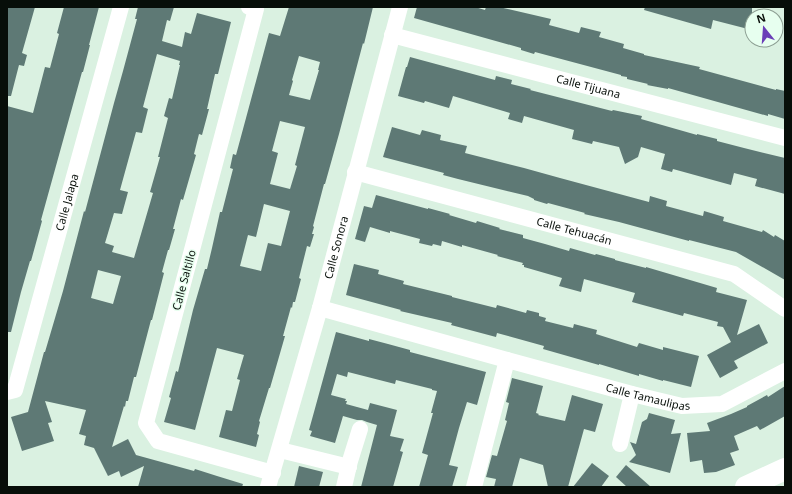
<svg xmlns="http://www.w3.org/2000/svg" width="792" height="494" viewBox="0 0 792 494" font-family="'Noto Sans',sans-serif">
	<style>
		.building { fill: #5e7975; fill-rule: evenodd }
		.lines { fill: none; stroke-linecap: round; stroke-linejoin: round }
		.street { stroke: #fff; stroke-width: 16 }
		.secondary { stroke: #fff; stroke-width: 22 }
		.labels { text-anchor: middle; stroke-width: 3; stroke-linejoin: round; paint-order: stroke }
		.street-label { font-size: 11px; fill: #070e09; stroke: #e7ffef }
	</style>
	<rect width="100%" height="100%" fill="#daf1e1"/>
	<g class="building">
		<path d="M 7,7 L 35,7 L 22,53 L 27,55 L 24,66 L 19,65 L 11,96 L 7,96 Z"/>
		<path d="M 64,7 L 99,7 L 89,45 L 90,45 L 83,72 L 82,72 L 41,220 L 42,221 L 31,261 L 30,261 L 21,292 L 11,332 L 7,332 L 7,106 L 33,113 L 45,67 L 50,68 L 59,34 L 57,33 Z"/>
		<path d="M 138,7 L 174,7 L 170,21 L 167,20 L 162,41 L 182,47 L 185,32 L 191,34 L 197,13 L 231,22 L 218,74 L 215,74 L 207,109 L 209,109 L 202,135 L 199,134 L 194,154 L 196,155 L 183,200 L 181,199 L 173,229 L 175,229 L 169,250 L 168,250 L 162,272 L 164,273 L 152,320 L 151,320 L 136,377 L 134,377 L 128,401 L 126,401 L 125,407 L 124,406 L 112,447 L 128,439 L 136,455 L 194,471 L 195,469 L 217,476 L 243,484 L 242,487 L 138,487 L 144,466 L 121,477 L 119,471 L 108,476 L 94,448 L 84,445 L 86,436 L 79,434 L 86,410 L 45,401 L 52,422 L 48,423 L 54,441 L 22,451 L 11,417 L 28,412 L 44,352 L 45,352 L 63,291 L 84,211 L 85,212 L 114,103 L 123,71 L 137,19 L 135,19 ZM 157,54 L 180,61 L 179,65 L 180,65 L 172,99 L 169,98 L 164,116 L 168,118 L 158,157 L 160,157 L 150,192 L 153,193 L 134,258 L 112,252 L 114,246 L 105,243 L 114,213 L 122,214 L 128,192 L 120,190 L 136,132 L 142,133 L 148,109 L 143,107 ZM 98,270 L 121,276 L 113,304 L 91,298 Z"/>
		<path d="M 289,7 L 373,7 L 364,44 L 363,43 L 339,134 L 325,184 L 324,184 L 313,226 L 314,227 L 312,234 L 314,234 L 310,247 L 307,246 L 299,278 L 301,279 L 295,302 L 293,302 L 292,308 L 291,307 L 283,336 L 285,336 L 270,388 L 269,388 L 259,421 L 260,422 L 257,434 L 259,435 L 256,447 L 219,437 L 226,410 L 232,411 L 240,380 L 237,379 L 244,355 L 217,348 L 195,430 L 164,422 L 171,398 L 169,397 L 176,371 L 178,372 L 193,310 L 205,269 L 207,269 L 212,248 L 220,212 L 222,212 L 233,169 L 230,168 L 233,154 L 236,155 L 269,33 L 280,36 ZM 299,56 L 320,62 L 318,70 L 319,70 L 310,100 L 289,95 L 293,81 L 292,80 ZM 280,121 L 305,127 L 295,165 L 297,166 L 290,189 L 270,184 L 278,153 L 272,151 ZM 264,204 L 290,211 L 281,246 L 268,243 L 261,271 L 240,266 L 248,235 L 256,237 Z"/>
		<path d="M 417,7 L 475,7 L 485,10 L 486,7 L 499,7 L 551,19 L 549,25 L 579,33 L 581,27 L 601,32 L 599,37 L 624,44 L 623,48 L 644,54 L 644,55 L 700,67 L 699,69 L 776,90 L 776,89 L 785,91 L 785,119 L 768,114 L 768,116 L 668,88 L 668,89 L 647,85 L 648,84 L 627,79 L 627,77 L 621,76 L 621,75 L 535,52 L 534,54 L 521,50 L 521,48 L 414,18 Z"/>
		<path d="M 645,7 L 752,7 L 752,30 L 713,20 L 711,29 L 644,10 Z"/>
		<path d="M 410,57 L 495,80 L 496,76 L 512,80 L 511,84 L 531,89 L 530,90 L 612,111 L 613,110 L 642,116 L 641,119 L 697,135 L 697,134 L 717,139 L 717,141 L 744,148 L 785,158 L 785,194 L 755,186 L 757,179 L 734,173 L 731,185 L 673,169 L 672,172 L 661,169 L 665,154 L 641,147 L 638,157 L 625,164 L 619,147 L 593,141 L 592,144 L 572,139 L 574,130 L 524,116 L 522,123 L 508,119 L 510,113 L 453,96 L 449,108 L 425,101 L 424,103 L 398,96 L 406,67 L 407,67 Z"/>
		<path d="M 392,127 L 420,135 L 422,130 L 441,135 L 440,140 L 467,146 L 465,153 L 524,168 L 560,178 L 649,202 L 650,196 L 667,201 L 666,206 L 703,216 L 704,211 L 724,217 L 723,221 L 762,232 L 763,230 L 774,237 L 775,235 L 785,241 L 785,280 L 736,252 L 689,240 L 689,241 L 619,222 L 584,214 L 585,213 L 548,203 L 547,204 L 534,200 L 534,199 L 528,196 L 458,179 L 443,175 L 444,173 L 383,157 Z"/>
		<path d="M 376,195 L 428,209 L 428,208 L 450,214 L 449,215 L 476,223 L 477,221 L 500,228 L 499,229 L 523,235 L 523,238 L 545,244 L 569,251 L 570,248 L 595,255 L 596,254 L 615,259 L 615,260 L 646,268 L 646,267 L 717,288 L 716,292 L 747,300 L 737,335 L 759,324 L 768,343 L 734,361 L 738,368 L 720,378 L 707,355 L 731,342 L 723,327 L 717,326 L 718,322 L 684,313 L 683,316 L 632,302 L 635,293 L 584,279 L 581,292 L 559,286 L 562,278 L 524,267 L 524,265 L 522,265 L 523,263 L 497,256 L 498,255 L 462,245 L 462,247 L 442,241 L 441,246 L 433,244 L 432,246 L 419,243 L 420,239 L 390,231 L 390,233 L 370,227 L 365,242 L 355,239 L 364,206 L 372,208 Z"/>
		<path d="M 354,264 L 379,270 L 378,274 L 404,281 L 403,284 L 452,296 L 452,297 L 496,308 L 497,305 L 526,313 L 527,310 L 539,313 L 539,316 L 546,318 L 545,321 L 573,328 L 574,324 L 597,330 L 596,334 L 637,347 L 639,343 L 663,350 L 663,347 L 699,356 L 691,387 L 663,380 L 663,381 L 639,374 L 639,376 L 599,364 L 599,365 L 543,349 L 544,346 L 497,333 L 496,337 L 451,325 L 452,323 L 400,311 L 401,310 L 346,295 Z"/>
		<path d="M 336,332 L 369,341 L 369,339 L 388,344 L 410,350 L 410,352 L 486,372 L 477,405 L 467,402 L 459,428 L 449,465 L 458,467 L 452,487 L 419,487 L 428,455 L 422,453 L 433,413 L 431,413 L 437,391 L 432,390 L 432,389 L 396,380 L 395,384 L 348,372 L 347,377 L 337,374 L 331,395 L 346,399 L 345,401 L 347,401 L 346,404 L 368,410 L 370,403 L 397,410 L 390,436 L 404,439 L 400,451 L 403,452 L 393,487 L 361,487 L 377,425 L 367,422 L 362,420 L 357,420 L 343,416 L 335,443 L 310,436 L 312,431 L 309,430 L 314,412 Z"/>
		<path d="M 512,378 L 543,386 L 536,413 L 539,414 L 538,415 L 565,421 L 572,395 L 603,404 L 595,432 L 584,429 L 568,487 L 548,487 L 543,465 L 520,458 L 512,487 L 494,487 L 496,479 L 486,477 L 492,455 L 497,456 L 507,421 L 505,420 L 509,403 L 506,402 Z"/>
		<path d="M 785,386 L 785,416 L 760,430 L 757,426 L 734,436 L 739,450 L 730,453 L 735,465 L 716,472 L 704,473 L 702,460 L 690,462 L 687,433 L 710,431 L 707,423 L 731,414 L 747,407 L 747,406 L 767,395 L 768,397 Z"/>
		<path d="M 649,413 L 675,420 L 671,434 L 681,433 L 670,473 L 629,462 L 636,455 L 630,442 L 636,444 L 642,422 L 647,419 Z"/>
		<path d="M 592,463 L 609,476 L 601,487 L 573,487 Z"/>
		<path d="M 626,465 L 651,487 L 627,487 L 616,477 Z"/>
		<path d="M 299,466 L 323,472 L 319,487 L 294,487 Z"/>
	</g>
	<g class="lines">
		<g class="street">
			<path d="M 249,7 L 256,9 L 146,423 L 158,441 L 273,473"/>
			<path id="s1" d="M 392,35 L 785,138"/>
			<path id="s2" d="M 355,172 L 734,274 L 785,309"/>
			<path id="s3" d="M 320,308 L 507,360 L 632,394 L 682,406 L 722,404 L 785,371"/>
			<path id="s4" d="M 7,392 L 15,390 L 121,7"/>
			<path d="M 620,444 L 632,394"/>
			<path d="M 280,450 L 349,467"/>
			<path id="s5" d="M 268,487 L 320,308 L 400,7"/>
			<path d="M 344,487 L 350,461 L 360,429"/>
			<path d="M 474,487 L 507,360"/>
		</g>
		<path class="secondary" d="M 746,487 L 785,469"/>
	</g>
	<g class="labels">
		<g class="street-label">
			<text dy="4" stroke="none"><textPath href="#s1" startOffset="203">Calle Tijuana</textPath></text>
			<text dy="4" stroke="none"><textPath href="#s4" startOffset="203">Calle Jalapa</textPath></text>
			<text dy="4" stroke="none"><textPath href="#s2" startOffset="227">Calle Tehuacán</textPath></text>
			<text dy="4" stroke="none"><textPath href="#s5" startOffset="249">Calle Sonora</textPath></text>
			<text transform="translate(184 280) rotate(-75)" y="4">Calle Saltillo</text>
			<text dy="4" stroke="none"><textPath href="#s3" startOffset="340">Calle Tamaulipas</textPath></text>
		</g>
	</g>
	<rect width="792" height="494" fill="none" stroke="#070e09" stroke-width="16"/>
	<g transform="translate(764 28) rotate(343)"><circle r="19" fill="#e7ffef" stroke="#8d9f93"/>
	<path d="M0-3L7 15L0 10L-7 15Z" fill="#6a3fb7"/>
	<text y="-6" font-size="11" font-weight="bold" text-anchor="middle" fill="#070e09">N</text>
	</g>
</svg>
